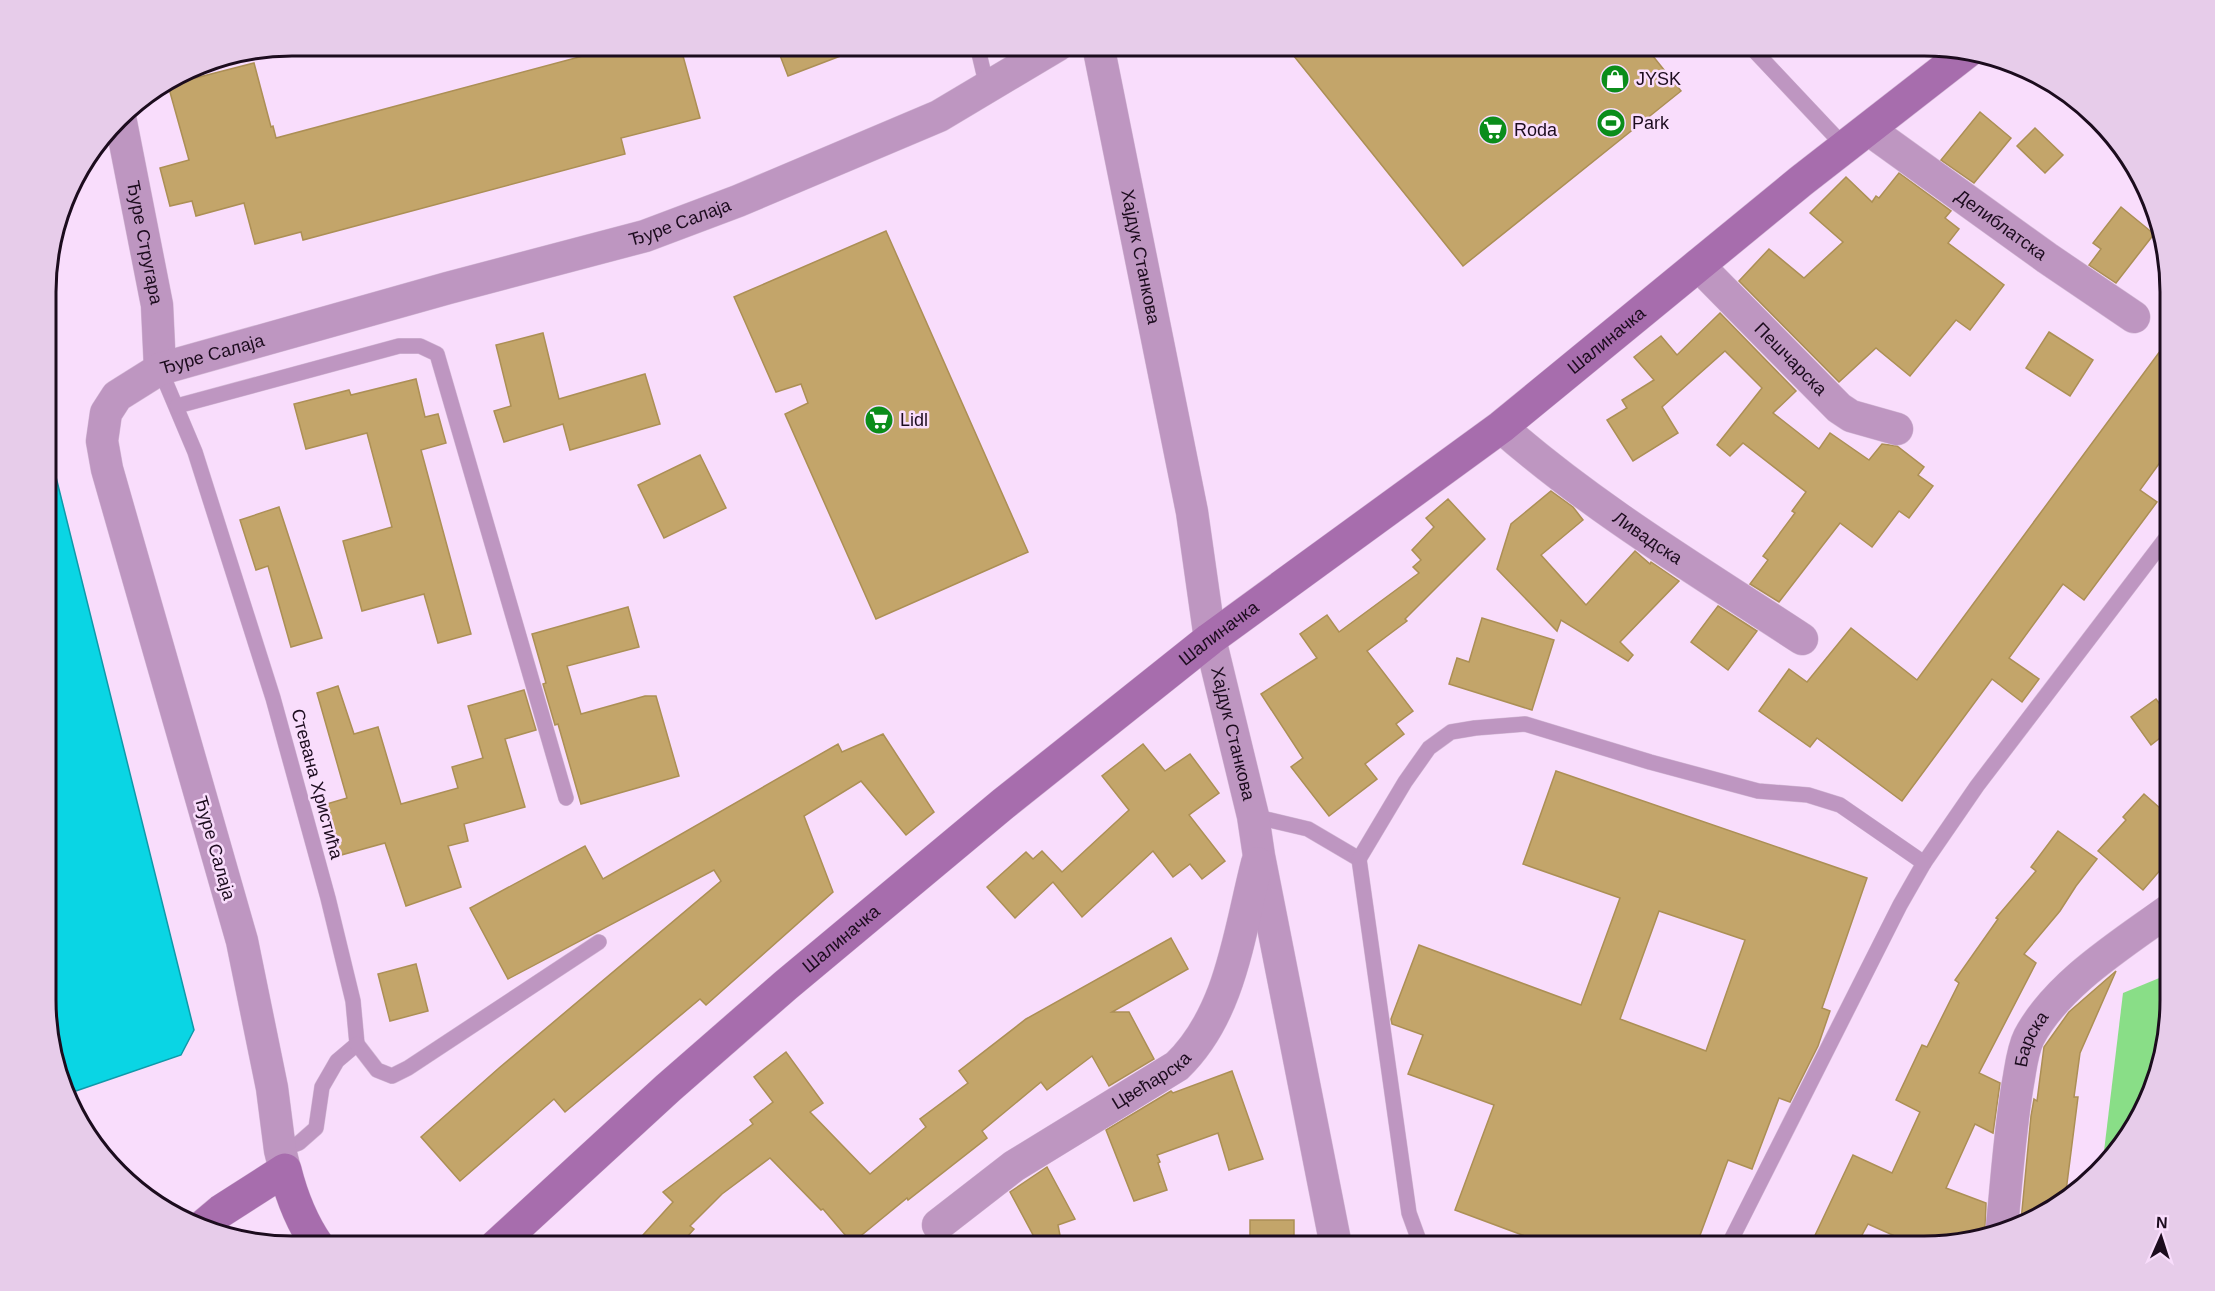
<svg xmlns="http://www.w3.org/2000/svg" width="2215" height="1291" viewBox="0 0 2215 1291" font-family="Arial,sans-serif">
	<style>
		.green { fill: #89de87 }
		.water { fill: #0ad5e4; stroke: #0f99a9; stroke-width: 1.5 }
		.building { fill: #c3a56a; stroke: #ac8f55; stroke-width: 1.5; fill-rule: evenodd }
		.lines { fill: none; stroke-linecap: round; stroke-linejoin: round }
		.lane-casing { stroke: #d6bcd8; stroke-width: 16 }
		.street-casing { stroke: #d6bcd8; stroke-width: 33 }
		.secondary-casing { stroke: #d6bcd8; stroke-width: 34 }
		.lane { stroke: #be96c1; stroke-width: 15 }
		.street { stroke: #be96c1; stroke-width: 32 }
		.secondary { stroke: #a76dad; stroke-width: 33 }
		.labels { text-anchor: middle; stroke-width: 5; stroke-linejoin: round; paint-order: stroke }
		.poi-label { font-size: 18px; fill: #1c0c1e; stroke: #f9ddfc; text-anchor: start }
		.street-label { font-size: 18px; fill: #1c0c1e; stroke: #f9ddfc }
		.rim { fill: none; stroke: #1c0c1e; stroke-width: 3 }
	</style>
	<rect width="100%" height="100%" fill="#f9ddfc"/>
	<g class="green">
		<path d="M 2169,974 L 2169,1015 L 2137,1123 L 2102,1168 L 2123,993 Z"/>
		<path d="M 237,1231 L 281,1241 L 283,1245 L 228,1238 Z"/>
	</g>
	<path class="water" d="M 47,441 L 194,1030 L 181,1055 L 70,1093 L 47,1031 Z"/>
	<g class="building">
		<path d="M 624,45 L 680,45 L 700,118 L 621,138 L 625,154 L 303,240 L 301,232 L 255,244 L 244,203 L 196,216 L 192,201 L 170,206 L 160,168 L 189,160 L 168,85 L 254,63 L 271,127 L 273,126 L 276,138 Z"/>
		<path d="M 776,45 L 863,45 L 864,47 L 788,76 Z"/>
		<path d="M 1285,45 L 1644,45 L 1681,91 L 1463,266 Z"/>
		<path d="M 1980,112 L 2011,138 L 1974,183 L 1941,160 Z"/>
		<path d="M 2035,128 L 2063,155 L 2045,173 L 2017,146 Z"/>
		<path d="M 1899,173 L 1951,211 L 1945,218 L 1959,229 L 1948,243 L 2004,285 L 1970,330 L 1956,320 L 1910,376 L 1876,348 L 1839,382 L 1739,281 L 1769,249 L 1804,278 L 1843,242 L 1810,213 L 1846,177 L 1872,202 L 1876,196 L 1879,198 Z"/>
		<path d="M 2121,207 L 2154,234 L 2116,283 L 2089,265 L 2101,249 L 2093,243 Z"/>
		<path d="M 886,231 L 1028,552 L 876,619 L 785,414 L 808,403 L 801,384 L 776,392 L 734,297 Z"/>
		<path d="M 1720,313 L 1796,391 L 1773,413 L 1819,449 L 1830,433 L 1869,460 L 1882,444 L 1897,446 L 1924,467 L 1918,475 L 1933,486 L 1909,518 L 1899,511 L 1872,547 L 1840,523 L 1779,602 L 1750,584 L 1768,560 L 1763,556 L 1795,513 L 1792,511 L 1806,492 L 1743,443 L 1730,456 L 1717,445 L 1762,388 L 1725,351 L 1662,407 L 1678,433 L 1633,461 L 1607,420 L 1627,408 L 1622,400 L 1654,380 L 1634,357 L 1661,336 L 1677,355 Z"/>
		<path d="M 2049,332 L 2093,360 L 2070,396 L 2026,368 Z"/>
		<path d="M 543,333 L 559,399 L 645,374 L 660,424 L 570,450 L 563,424 L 504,442 L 494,411 L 511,406 L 496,345 Z"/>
		<path d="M 2169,339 L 2169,450 L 2140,490 L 2157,502 L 2084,600 L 2063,584 L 2009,658 L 2039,679 L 2022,702 L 1992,679 L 1902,801 L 1817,738 L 1810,747 L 1759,711 L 1789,669 L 1807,682 L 1851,628 L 1917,680 Z"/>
		<path d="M 416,379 L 425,417 L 438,414 L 446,443 L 421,450 L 471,634 L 438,643 L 424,594 L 362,611 L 343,541 L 392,527 L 367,433 L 306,449 L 294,404 L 349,390 L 351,395 Z"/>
		<path d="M 700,455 L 726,508 L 664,538 L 638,485 Z"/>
		<path d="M 1551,491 L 1573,507 L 1583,520 L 1541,555 L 1586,605 L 1635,551 L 1650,564 L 1651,562 L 1679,581 L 1620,642 L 1633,655 L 1628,661 L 1561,620 L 1557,631 L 1497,569 L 1511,524 Z"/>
		<path d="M 1448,499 L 1485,539 L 1405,619 L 1407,621 L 1367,651 L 1413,711 L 1396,724 L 1404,734 L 1365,764 L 1377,779 L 1329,816 L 1291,767 L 1303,758 L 1261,694 L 1317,658 L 1300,634 L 1327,615 L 1339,632 L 1419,573 L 1413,567 L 1421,560 L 1412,550 L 1434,527 L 1426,518 Z"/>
		<path d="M 279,507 L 322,638 L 291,647 L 268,566 L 256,570 L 240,520 Z"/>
		<path d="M 1718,606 L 1757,631 L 1728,670 L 1691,642 Z"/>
		<path d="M 628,607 L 639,647 L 567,666 L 581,714 L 645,696 L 656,696 L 679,776 L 581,804 L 558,724 L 555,725 L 543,684 L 546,683 L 532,634 Z"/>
		<path d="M 1482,618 L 1554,640 L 1532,710 L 1449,684 L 1457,658 L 1469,662 Z"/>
		<path d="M 338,686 L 354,734 L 378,727 L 401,804 L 458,788 L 452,767 L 483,758 L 468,706 L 524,690 L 536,730 L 505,739 L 525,807 L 464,824 L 468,841 L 448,846 L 461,887 L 406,906 L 385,843 L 334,857 L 320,806 L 347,798 L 317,693 Z"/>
		<path d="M 2156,699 L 2169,716 L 2169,731 L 2151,745 L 2131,717 Z"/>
		<path d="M 883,734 L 934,812 L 906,835 L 861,781 L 804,816 L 833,892 L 706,1005 L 700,999 L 565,1112 L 554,1099 L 460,1181 L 421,1137 L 499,1068 L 721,881 L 714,870 L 508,979 L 470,908 L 585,846 L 603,879 L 838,744 L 842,752 Z"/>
		<path d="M 1143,744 L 1165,771 L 1190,754 L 1219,793 L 1189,815 L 1225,861 L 1202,879 L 1190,864 L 1173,877 L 1153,851 L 1082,917 L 1053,882 L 1015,918 L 987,887 L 1026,852 L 1033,859 L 1042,851 L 1062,872 L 1129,810 L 1102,776 Z"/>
		<path d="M 1556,771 L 1867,878 L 1822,1008 L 1830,1011 L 1818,1046 L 1790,1102 L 1779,1098 L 1752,1169 L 1728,1160 L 1696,1246 L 1552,1246 L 1455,1210 L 1494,1105 L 1408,1074 L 1423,1035 L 1392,1024 L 1391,1019 L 1419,945 L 1581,1005 L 1620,898 L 1523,864 ZM 1659,911 L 1745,940 L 1706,1051 L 1620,1019 Z"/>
		<path d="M 2144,794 L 2169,816 L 2169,860 L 2143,890 L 2098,851 L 2126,820 L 2123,817 Z"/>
		<path d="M 2058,831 L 2097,859 L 2076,886 L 2060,911 L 2024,954 L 2036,963 L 1979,1073 L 2000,1083 L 1993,1133 L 1975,1124 L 1946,1188 L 1986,1203 L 1985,1232 L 1939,1245 L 1915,1245 L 1868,1224 L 1856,1246 L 1810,1246 L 1853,1155 L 1892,1173 L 1920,1112 L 1896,1100 L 1922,1045 L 1927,1047 L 1959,983 L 1955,980 L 1998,919 L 1996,918 L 2036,871 L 2031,867 Z"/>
		<path d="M 1171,938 L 1188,969 L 1112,1012 L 1129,1012 L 1154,1059 L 1109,1086 L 1092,1056 L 1047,1090 L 1041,1082 L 982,1131 L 987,1138 L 908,1200 L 907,1198 L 852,1243 L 823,1209 L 821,1210 L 770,1158 L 722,1194 L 690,1226 L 694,1229 L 679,1246 L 633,1246 L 673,1202 L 663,1192 L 753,1124 L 750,1120 L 773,1102 L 754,1077 L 786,1052 L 823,1103 L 810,1112 L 870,1174 L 926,1127 L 920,1119 L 968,1083 L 959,1071 L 1026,1019 Z"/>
		<path d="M 416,964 L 428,1011 L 390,1021 L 378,974 Z"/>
		<path d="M 2116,971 L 2080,1053 L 2074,1097 L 2078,1097 L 2065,1199 L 2047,1213 L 2021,1221 L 2031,1116 L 2034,1099 L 2037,1101 L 2044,1047 L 2069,1012 Z"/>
		<path d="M 1232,1071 L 1263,1159 L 1229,1170 L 1218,1133 L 1157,1155 L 1160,1162 L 1158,1163 L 1167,1190 L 1134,1201 L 1106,1130 L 1171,1091 L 1173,1093 Z"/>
		<path d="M 1047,1167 L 1075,1219 L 1058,1225 L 1062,1246 L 1039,1246 L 1010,1192 Z"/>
		<rect x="1250" y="1220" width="44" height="26"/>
	</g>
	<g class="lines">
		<g class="lane-casing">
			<g id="lane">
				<path d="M 977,45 L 987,87"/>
				<path d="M 1749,45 L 1845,147"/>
				<path d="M 160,369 L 195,452 L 273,698 L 328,898 L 353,1001 L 357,1044 L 337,1061 L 322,1087 L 316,1128 L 299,1143 L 280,1150"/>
				<path d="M 177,406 L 399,346 L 420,346 L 437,354 L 566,798"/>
				<path d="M 1253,816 L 1308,829 L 1359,859 L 1405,782 L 1429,748 L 1451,732 L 1475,728 L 1525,724 L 1650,762 L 1758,791 L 1808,795 L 1840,805 L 1924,863 L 1977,786 L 2169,534"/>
				<path d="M 1359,859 L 1409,1213 L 1421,1246"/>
				<path d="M 357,1044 L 377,1070 L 392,1076 L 408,1068 L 599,942"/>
				<path d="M 1728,1246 L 1900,905 L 1924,863"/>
			</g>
		</g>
		<g class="street-casing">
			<g id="street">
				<path id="s1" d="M 1098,45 L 1192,512 L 1210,639 L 1253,816 L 1259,856 L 1336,1246"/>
				<path id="s2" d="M 120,117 L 157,305 L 160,369"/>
				<path id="s3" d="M 1868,129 L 2047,258 L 2134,317"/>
				<path id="s4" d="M 1698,265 L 1839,408 L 1851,416 L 1897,429"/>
				<path id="s5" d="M 1501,427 C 1593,508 1700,572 1802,639"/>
				<path id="s6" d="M 285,1170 L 280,1150 L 272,1088 L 242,941 L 107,469 L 102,441 L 106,413 L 117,396 L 160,369 L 448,288 L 645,236 L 738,201 L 939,116 L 1058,45"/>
				<path id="s7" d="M 938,1225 L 1014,1166 L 1177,1066 C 1231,1014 1239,933 1257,863"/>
				<path id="s8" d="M 2002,1226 C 2007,1177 2010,1126 2019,1077 C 2021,1065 2023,1049 2029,1037 C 2057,984 2122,944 2169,910"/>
			</g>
		</g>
		<g class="secondary-casing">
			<g id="secondary">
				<path d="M 202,1227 L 221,1211 L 285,1170 C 292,1198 302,1223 318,1246"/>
				<path id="s9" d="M 496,1246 L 668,1088 L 786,985 L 1003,804 L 1210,639 L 1501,427 L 1801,181 L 1968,51"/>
			</g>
		</g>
		<use href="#lane" class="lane"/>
		<use href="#street" class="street"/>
		<use href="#secondary" class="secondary"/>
	</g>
	<defs>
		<g id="shop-disc" transform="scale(1.5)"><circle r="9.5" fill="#0b8d1b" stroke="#f9ddfc"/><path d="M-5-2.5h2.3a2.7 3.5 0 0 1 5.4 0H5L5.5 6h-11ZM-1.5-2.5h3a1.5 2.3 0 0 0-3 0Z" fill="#fff"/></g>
		<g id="stadium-disc" transform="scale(1.5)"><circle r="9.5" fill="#0b8d1b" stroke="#f9ddfc"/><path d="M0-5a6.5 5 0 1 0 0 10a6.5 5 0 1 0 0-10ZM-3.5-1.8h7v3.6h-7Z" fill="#fff"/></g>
		<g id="supermarket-disc" transform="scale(1.5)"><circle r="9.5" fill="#0b8d1b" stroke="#f9ddfc"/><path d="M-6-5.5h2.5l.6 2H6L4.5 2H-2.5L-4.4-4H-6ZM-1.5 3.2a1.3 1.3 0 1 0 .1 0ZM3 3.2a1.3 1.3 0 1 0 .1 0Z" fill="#fff"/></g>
	</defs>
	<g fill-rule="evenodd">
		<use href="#shop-disc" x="1615" y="79"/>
		<use href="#stadium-disc" x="1611" y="123"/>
		<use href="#supermarket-disc" x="1493" y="130"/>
		<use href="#supermarket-disc" x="879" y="420"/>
	</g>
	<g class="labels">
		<g class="poi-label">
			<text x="1636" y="85">JYSK</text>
			<text x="1632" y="129">Park</text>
			<text x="1514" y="136">Roda</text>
			<text x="900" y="426">Lidl</text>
		</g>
		<g class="street-label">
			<text dy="6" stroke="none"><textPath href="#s6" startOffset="1392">Ђуре Салаја</textPath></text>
			<text dy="6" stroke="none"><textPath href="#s3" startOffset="164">Делиблатска</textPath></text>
			<text dy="6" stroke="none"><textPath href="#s2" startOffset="128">Ђуре Стругара</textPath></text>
			<text dy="6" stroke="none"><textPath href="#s1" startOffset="216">Хајдук Станкова</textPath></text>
			<text dy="6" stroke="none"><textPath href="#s9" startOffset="1434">Шалиначка</textPath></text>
			<text dy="6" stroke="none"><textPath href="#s6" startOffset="906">Ђуре Салаја</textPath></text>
			<text dy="6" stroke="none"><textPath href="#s4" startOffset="132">Пешчарска</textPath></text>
			<text dy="6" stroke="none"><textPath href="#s5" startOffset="184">Ливадска</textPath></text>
			<text dy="6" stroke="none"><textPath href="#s9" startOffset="948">Шалиначка</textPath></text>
			<text dy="6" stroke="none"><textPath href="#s1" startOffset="702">Хајдук Станкова</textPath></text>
			<text transform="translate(317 784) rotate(75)" y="6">Стевана Христића</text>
			<text transform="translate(215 848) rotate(74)" y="6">Ђуре Салаја</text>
			<text dy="6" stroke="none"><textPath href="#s9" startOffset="462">Шалиначка</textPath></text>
			<text dy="6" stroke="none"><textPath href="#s8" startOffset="190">Барска</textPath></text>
			<text dy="6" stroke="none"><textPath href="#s7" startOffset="258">Цвећарска</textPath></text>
		</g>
	</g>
	<path d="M0 0H2215V1291H0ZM292 56H1924A236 236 0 0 1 2160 292V1000A236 236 0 0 1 1924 1236H292A236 236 0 0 1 56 1000V292A236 236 0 0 1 292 56Z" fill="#e7ccea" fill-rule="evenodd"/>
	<path class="rim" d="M292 56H1924A236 236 0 0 1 2160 292V1000A236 236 0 0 1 1924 1236H292A236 236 0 0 1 56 1000V292A236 236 0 0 1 292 56Z"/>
	<g transform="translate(2161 1237) rotate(3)" stroke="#f9ddfc" stroke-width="4.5" paint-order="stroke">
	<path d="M0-4.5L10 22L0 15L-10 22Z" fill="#1c0c1e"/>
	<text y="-9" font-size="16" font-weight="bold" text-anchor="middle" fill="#1c0c1e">N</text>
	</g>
</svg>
